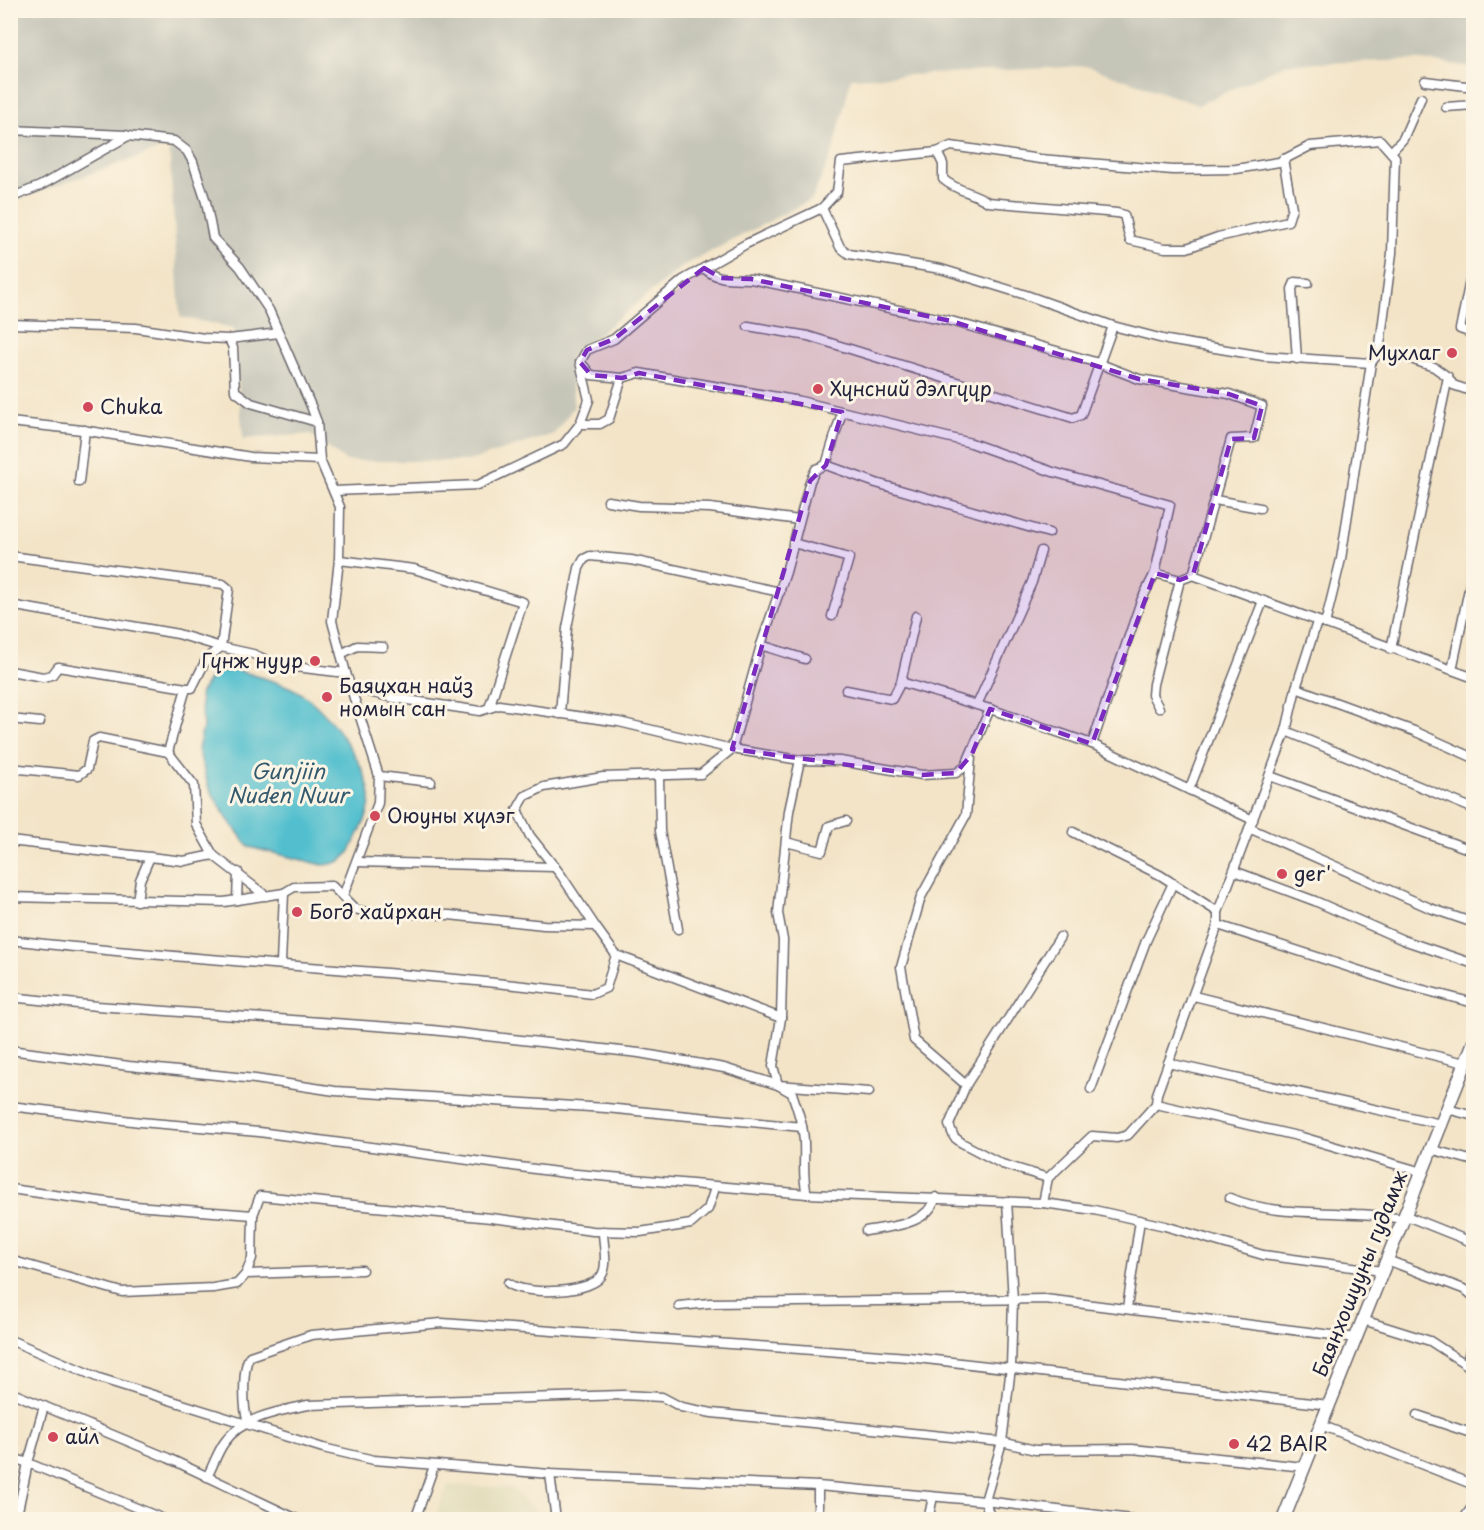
<svg xmlns="http://www.w3.org/2000/svg" width="1484" height="1530" viewBox="0 0 1484 1530" font-family="'Playpen Sans',sans-serif">
	<style>
		.built { fill: #e2dcba }
		.industrial { fill: #c5c5b8 }
		.water { fill: #53bfce; stroke: #3a7084; stroke-width: 1.5 }
		.lines { fill: none; stroke-linecap: round; stroke-linejoin: round }
		.minor-casing { stroke: #6b666c; stroke-width: 11 }
		.secondary-casing { stroke: #6b666c; stroke-width: 15 }
		.minor { stroke: #fff; stroke-width: 8 }
		.secondary { stroke: #fff; stroke-width: 12 }
		.marked { fill: #7b2cbf; fill-opacity: 0.2; stroke: #7b2cbf; stroke-width: 4.5; stroke-dasharray: 12 8; stroke-linejoin: round }
		.poi-dot { fill: #d1495b; stroke: #fcf5e5; stroke-width: 2 }
		.labels { text-anchor: middle; stroke-width: 6; stroke-linejoin: round; paint-order: stroke }
		.poi-label { font-size: 20px; fill: #22223b; stroke: #fcf5e5; text-anchor: start }
		.street-label { font-size: 20px; fill: #22223b; stroke: #fcf5e5 }
		.water-label { font-size: 21px; font-style: italic; fill: #33596e; stroke: #fcf5e5 }
	</style>
	<rect width="100%" height="100%" fill="#fcf5e5"/>
	<filter id="ink" filterUnits="userSpaceOnUse"><feTurbulence type="fractalNoise" baseFrequency=".0167" numOctaves="2"/><feDisplacementMap in="SourceGraphic" scale="12" xChannelSelector="R" yChannelSelector="G"/><feConvolveMatrix kernelMatrix="1 2 1 2 8 2 1 2 1" color-interpolation-filters="sRGB"/></filter>
	<filter id="wash" filterUnits="userSpaceOnUse"><feTurbulence type="fractalNoise" baseFrequency=".008" numOctaves="4" result="noise"/><feDisplacementMap in="SourceGraphic" scale="24" xChannelSelector="R" yChannelSelector="G"/><feGaussianBlur stdDeviation="1.35" result="paint"/><feColorMatrix in="noise" values="0 0 0 0 0 0 0 0 0 0 0 0 0 0 0 0 0 1.4 0 .05"/><feComposite in="paint" operator="in"/></filter>
	<g filter="url(#wash)">
		<rect width="100%" height="100%" fill="#f3e4c7"/>
		<path class="built" d="M 448,1485 L 512,1488 L 543,1519 L 434,1519 Z"/>
		<path class="industrial" d="M 1473,10 L 1474,67 L 1419,60 L 1286,64 L 1198,105 L 1086,66 L 851,78 L 834,149 L 812,199 L 683,266 L 569,358 L 574,407 L 554,434 L 469,461 L 346,461 L 310,434 L 243,439 L 234,328 L 180,317 L 169,146 L 11,202 L 10,11 Z"/>
		<path class="water" d="M 237,670 C 257,677 284,682 302,694 C 328,712 367,764 370,796 C 371,808 364,824 358,835 C 350,853 345,864 323,865 L 249,847 L 227,818 L 209,788 L 198,749 L 203,727 L 200,694 L 214,672 Z"/>
	</g>
	<g filter="url(#ink)">
		<g class="lines">
			<g class="minor-casing">
				<g id="minor">
					<path d="M 1425,81 L 1474,87"/>
					<path d="M 1446,107 L 1474,105"/>
					<path d="M 10,130 L 126,135"/>
					<path d="M 937,152 L 943,164 L 943,179 C 956,191 973,192 988,202 L 1117,213 L 1124,215 L 1130,240 L 1165,248 L 1187,248 L 1218,237 L 1288,221 L 1292,208 L 1283,159"/>
					<path d="M 1391,152 L 1403,139 L 1421,98"/>
					<path d="M 10,198 L 40,186 L 128,136 L 174,141 L 187,151 L 193,162 L 206,202 L 213,238 L 240,267 L 269,310 L 311,406 L 317,422 L 320,460"/>
					<path d="M 822,208 L 840,247 L 849,254 L 941,269 L 1026,295 L 1113,326 L 1167,340 L 1263,356 L 1371,363"/>
					<path d="M 1474,261 L 1460,329 L 1474,334"/>
					<path d="M 704,268 C 717,281 734,278 751,279 L 951,321 L 1095,362 L 1139,379 L 1229,394 L 1262,406 L 1254,438 L 1231,439 L 1193,575 L 1474,678"/>
					<path d="M 10,324 L 136,328 L 204,338 L 229,339 L 279,333"/>
					<path d="M 748,326 L 808,336 L 1073,418 L 1081,415 L 1113,326"/>
					<path d="M 229,339 L 233,348 L 235,391 L 251,403 L 317,422"/>
					<path d="M 1379,352 L 1408,358 L 1434,367 L 1448,377 L 1453,385 L 1474,392"/>
					<path d="M 1297,359 L 1292,289 L 1295,282 L 1308,283"/>
					<path d="M 582,364 L 591,375 L 622,378 L 639,373 L 800,401 L 971,443 L 1053,472 L 1170,505 L 1155,573 L 1141,601 L 1092,744"/>
					<path d="M 10,422 L 82,430 L 251,457 L 320,460 L 340,507 L 339,560 L 332,621 L 346,673 L 379,776 L 378,803 L 343,896"/>
					<path d="M 580,424 L 600,424 L 609,419 L 622,378"/>
					<path d="M 826,465 L 876,483 L 1049,533"/>
					<path d="M 79,482 L 85,430"/>
					<path d="M 334,491 L 478,485 L 564,444 L 580,424 L 589,400 L 580,362 L 587,350 L 614,339 L 683,280 L 746,244 L 822,208 L 837,192 L 841,162 L 937,152 L 951,146 L 1040,159 L 1173,170 L 1236,169 L 1279,162 L 1310,146 L 1380,140 L 1395,157 L 1392,253 L 1379,352 L 1371,363 L 1341,559 L 1325,624"/>
					<path d="M 1215,500 L 1260,508"/>
					<path d="M 608,501 L 639,506 L 710,508 L 799,520"/>
					<path d="M 793,543 L 849,558 L 832,616"/>
					<path d="M 10,556 L 223,584 L 229,589 L 221,647 L 253,654 L 278,665 L 346,673"/>
					<path d="M 339,560 L 414,569 L 523,602 L 489,708"/>
					<path d="M 1155,573 L 1180,580 L 1193,575"/>
					<path d="M 10,605 L 178,634 L 221,647 L 207,658 L 192,688 L 186,688 L 168,752"/>
					<path d="M 761,645 L 805,659"/>
					<path d="M 1391,649 L 1448,377"/>
					<path d="M 341,654 L 357,646 L 383,647"/>
					<path d="M 1452,670 L 1474,565"/>
					<path d="M 10,671 L 43,677 L 52,675 L 58,667 L 186,688"/>
					<path d="M 901,682 L 916,616"/>
					<path d="M 351,688 L 394,698 L 480,711 L 499,705 L 619,722 L 732,749 L 800,760 L 840,761 L 922,775 L 956,773 L 965,767 L 990,709 L 1092,744 L 1253,820"/>
					<path d="M 1296,688 L 1317,622"/>
					<path d="M 846,690 L 892,699 L 901,682 L 990,709"/>
					<path d="M 977,705 L 1032,582 L 1041,551"/>
					<path d="M 1159,708 L 1152,695 L 1153,684 L 1180,580"/>
					<path d="M 560,714 L 567,628 L 579,568 L 584,559 L 590,556 L 631,560 L 780,592"/>
					<path d="M 10,719 L 40,722"/>
					<path d="M 1286,731 L 1474,809"/>
					<path d="M 971,758 L 966,815 L 921,897 L 901,967 L 914,1040 L 966,1085 L 949,1125 L 954,1137 L 962,1143 L 1002,1164 L 1048,1178 L 1043,1203"/>
					<path d="M 10,768 L 79,775 L 87,769 L 93,741 L 99,738 L 168,752 L 194,785 L 196,824 L 213,855"/>
					<path d="M 659,774 L 660,831 L 678,929"/>
					<path d="M 379,776 L 431,782"/>
					<path d="M 1270,776 L 1474,851"/>
					<path d="M 1189,790 L 1263,601"/>
					<path d="M 1249,828 L 1430,908 L 1474,923"/>
					<path d="M 1073,832 L 1160,875 L 1218,912"/>
					<path d="M 10,841 L 184,861 L 213,855 L 266,896"/>
					<path d="M 786,842 L 822,851 L 829,826 L 846,821"/>
					<path d="M 357,862 L 555,867"/>
					<path d="M 1234,871 L 1315,901 L 1403,940 L 1474,964"/>
					<path d="M 10,897 L 224,902 L 284,893 L 294,887 L 332,886 L 355,909 L 366,912 L 449,915 L 544,925 L 595,926 L 616,955 L 781,1018 L 773,1066 L 778,1085 L 792,1093 C 797,1109 804,1126 804,1143 C 805,1161 802,1176 807,1194 L 1043,1203 L 1094,1210 L 1165,1226 L 1263,1255 L 1382,1271"/>
					<path d="M 237,900 L 238,872"/>
					<path d="M 137,901 L 140,880 L 150,857"/>
					<path d="M 1218,925 L 1401,984 L 1474,1003"/>
					<path d="M 595,926 L 561,875 L 530,836 L 517,810 L 525,796 L 544,787 L 603,777 L 701,774 L 732,749 L 761,645 L 786,572 L 810,481 L 816,469 L 826,465 L 842,412"/>
					<path d="M 10,940 C 204,963 399,969 592,994 L 606,988 L 616,955"/>
					<path d="M 281,963 L 284,893"/>
					<path d="M 1194,996 L 1465,1063"/>
					<path d="M 10,997 L 97,1006 L 432,1030 L 639,1053 L 724,1068 L 778,1085 L 869,1092"/>
					<path d="M 781,1018 L 783,940 L 778,913 L 789,811 L 800,760"/>
					<path d="M 10,1050 L 129,1066 L 255,1079 L 335,1091 L 606,1108 L 802,1127"/>
					<path d="M 1168,1063 L 1441,1124"/>
					<path d="M 966,1085 L 1060,937"/>
					<path d="M 1091,1089 L 1146,941 L 1173,883"/>
					<path d="M 10,1106 L 140,1122 L 259,1132 L 565,1173 L 807,1194"/>
					<path d="M 1447,1109 L 1474,1116"/>
					<path d="M 1430,1149 L 1474,1161"/>
					<path d="M 1422,1172 L 1302,1137 L 1156,1104 L 1157,1094 L 1218,925 L 1218,912 L 1286,731 L 1296,688 L 1414,731 L 1474,758"/>
					<path d="M 1048,1178 L 1092,1136 L 1117,1138 L 1128,1135 L 1156,1104"/>
					<path d="M 10,1189 L 135,1206 L 253,1215 L 260,1196 L 491,1218 L 593,1231 L 640,1232 L 691,1224 L 708,1209 L 715,1188"/>
					<path d="M 1230,1198 C 1272,1215 1312,1211 1356,1214 C 1371,1214 1387,1217 1403,1219"/>
					<path d="M 1404,1215 L 1474,1243"/>
					<path d="M 866,1231 C 891,1226 927,1226 936,1197"/>
					<path d="M 10,1260 L 122,1292 L 213,1288 L 237,1284 L 246,1274 L 362,1270"/>
					<path d="M 1387,1260 L 1466,1290 L 1474,1297"/>
					<path d="M 246,1274 L 252,1258 L 253,1215"/>
					<path d="M 508,1283 C 524,1296 596,1294 603,1273 C 608,1262 603,1244 603,1231"/>
					<path d="M 679,1306 L 710,1303 L 1045,1299 L 1356,1338"/>
					<path d="M 1127,1308 L 1140,1220"/>
					<path d="M 1363,1320 L 1430,1341 L 1467,1365"/>
					<path d="M 1474,1329 L 1467,1365 L 1474,1373"/>
					<path d="M 10,1340 L 99,1378 L 323,1448 L 374,1460 L 550,1474 L 818,1486 L 985,1501 L 1139,1520"/>
					<path d="M 10,1392 L 168,1458 L 299,1520"/>
					<path d="M 44,1406 L 28,1463 L 166,1520"/>
					<path d="M 1417,1415 L 1471,1433"/>
					<path d="M 248,1422 C 243,1409 242,1367 250,1356 L 311,1335 L 442,1323 L 908,1357 L 1329,1405"/>
					<path d="M 1321,1425 L 1474,1485"/>
					<path d="M 10,1457 L 28,1463 L 16,1520"/>
					<path d="M 550,1474 L 556,1520"/>
					<path d="M 207,1477 C 213,1466 217,1453 224,1443 C 242,1417 279,1411 308,1405 L 623,1395 L 662,1397 L 681,1407 L 712,1413 L 1002,1442 L 1035,1450 L 1132,1449 L 1304,1467"/>
					<path d="M 818,1486 L 818,1520"/>
					<path d="M 415,1520 L 434,1466"/>
					<path d="M 928,1520 L 933,1497"/>
					<path d="M 991,1520 L 985,1501 L 1002,1442 L 1011,1367 L 1013,1300 L 1007,1201"/>
					<path d="M 1463,1520 L 1474,1504"/>
				</g>
			</g>
			<g class="secondary-casing">
				<path id="secondary" d="M 1283,1520 L 1474,1042"/>
			</g>
			<use href="#minor" class="minor"/>
			<use href="#secondary" class="secondary"/>
		</g>
	</g>
	<path class="marked" d="M 704,268 L 721,278 L 751,279 L 951,321 L 1139,379 L 1229,394 L 1262,406 L 1254,438 L 1231,439 L 1193,575 L 1180,580 L 1155,573 L 1092,744 L 990,709 L 972,754 L 956,773 L 922,775 L 732,749 L 810,481 L 826,465 L 842,412 L 639,373 L 622,378 L 591,375 L 580,362 L 587,350 L 614,339 Z"/>
	<g class="poi-dot">
		<circle cx="1452" cy="353" r="6"/>
		<circle cx="818" cy="389" r="6"/>
		<circle cx="88" cy="407" r="6"/>
		<circle cx="315" cy="661" r="6"/>
		<circle cx="327" cy="697" r="6"/>
		<circle cx="375" cy="816" r="6"/>
		<circle cx="1282" cy="874" r="6"/>
		<circle cx="297" cy="912" r="6"/>
		<circle cx="53" cy="1437" r="6"/>
		<circle cx="1234" cy="1444" r="6"/>
	</g>
	<g class="labels">
		<g class="poi-label">
			<text x="1440" y="360" text-anchor="end">Мухлаг</text>
			<text x="830" y="396">Хүнсний дэлгүүр</text>
			<text x="100" y="414">Chuka</text>
			<text x="303" y="668" text-anchor="end">Гүнж нуур</text>
			<text x="339" y="693">Баяцхан найз<tspan x="339" dy="23">номын сан</tspan></text>
			<text x="387" y="823">Оюуны хүлэг</text>
			<text x="1294" y="881">ger'</text>
			<text x="309" y="919">Богд хайрхан</text>
			<text x="65" y="1444">айл</text>
			<text x="1246" y="1451">42 BAIR</text>
		</g>
		<g class="street-label">
			<text transform="translate(1360 1274) rotate(-68)" y="7">Баянхошууны гудамж</text>
		</g>
		<g class="water-label">
			<text x="288" y="779">Gunjiin<tspan x="288" dy="24">Nuden Nuur</tspan></text>
		</g>
	</g>
	<rect width="1484" height="1530" fill="none" stroke="#fcf5e5" stroke-width="36"/>
</svg>
